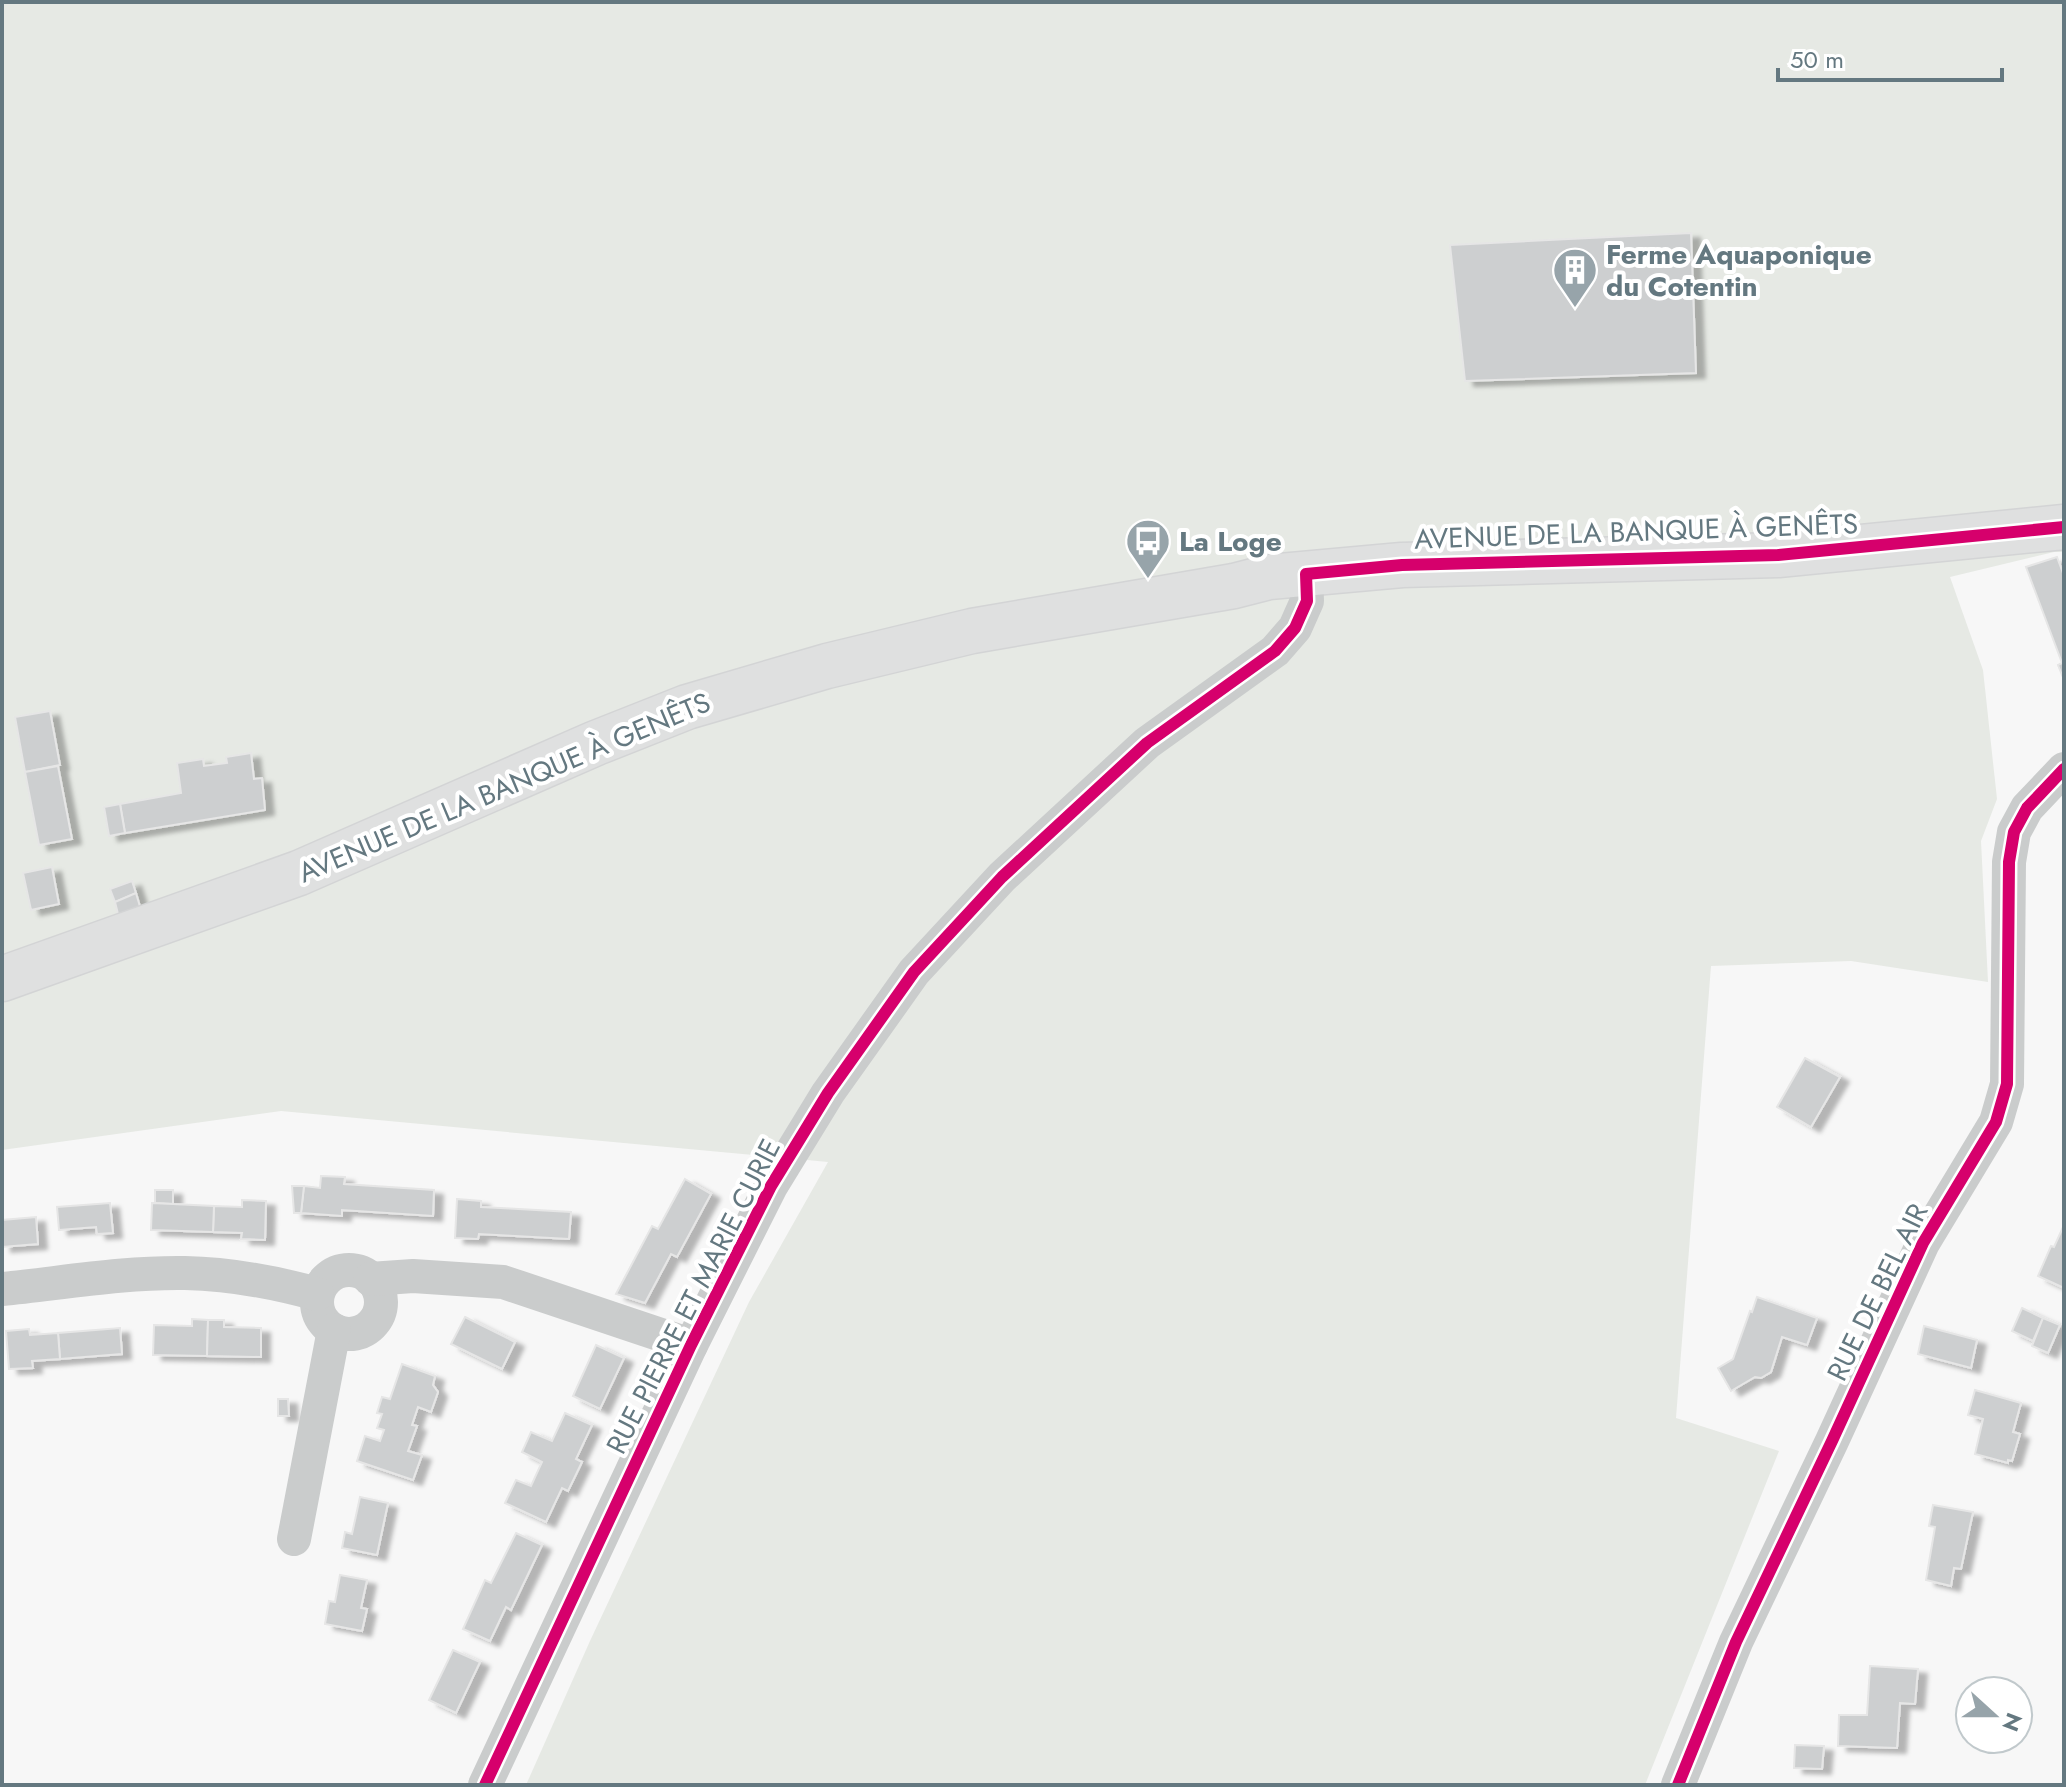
<svg xmlns="http://www.w3.org/2000/svg" width="2066" height="1787" viewBox="0 0 2066 1787" font-family="Jost,sans-serif">
	<style>
		.green { fill: #e6e9e4 }
		.building { fill: #cdcfd0; stroke: #e6e6e6; stroke-width: 2; filter: url(#shadow) }
		.lines { fill: none; stroke-linecap: round; stroke-linejoin: round }
		.secondary-casing { stroke: #d3d4d5; stroke-width: 47 }
		.street { stroke: #cacccc; stroke-width: 34 }
		.secondary { stroke: #dfe0e0; stroke-width: 44 }
		.cycleway-casing { stroke: #fff; stroke-width: 17 }
		.cycleway { stroke: #d6006c; stroke-width: 12 }
		.labels { text-anchor: middle; stroke-width: 8; stroke-linejoin: round; paint-order: stroke }
		.poi-label { font-size: 28px; font-weight: bold; fill: #647880; stroke: #fff; text-anchor: start }
		.street-label { font-size: 28px; fill: #647880; stroke: #fff }
	</style>
	<defs>
		<filter id="shadow"><feDropShadow dx="9" dy="5" stdDeviation="2" flood-color="#0004"/></filter>
	</defs>
	<rect width="100%" height="100%" fill="#f7f7f7"/>
	<path class="green" d="M 2,2 L 2064,2 L 2064,552 L 2054,552 L 1950,577 L 1983,670 L 1997,799 L 1981,841 L 1988,982 L 1851,961 L 1711,966 L 1676,1418 L 1779,1451 L 1645,1785 L 526,1785 L 590,1641 L 749,1302 L 828,1162 L 281,1111 L 2,1150 Z"/>
	<g class="building">
		<path d="M 1691,233 L 1696,373 L 1465,381 L 1450,245 Z"/>
		<path d="M 2057,557 L 2064,576 L 2064,680 L 2058,665 L 2062,663 L 2026,567 Z"/>
		<path d="M 50,711 L 60,765 L 25,772 L 15,717 Z"/>
		<path d="M 251,753 L 254,779 L 262,778 L 265,810 L 125,833 L 120,804 L 181,793 L 177,763 L 203,759 L 204,766 L 227,763 L 226,757 Z"/>
		<path d="M 58,766 L 72,839 L 39,845 L 25,772 Z"/>
		<path d="M 120,804 L 125,833 L 109,836 L 104,807 Z"/>
		<path d="M 52,867 L 59,904 L 31,910 L 23,873 Z"/>
		<path d="M 132,881 L 136,893 L 115,902 L 110,889 Z"/>
		<path d="M 136,893 L 141,910 L 119,918 L 115,902 Z"/>
		<path d="M 1805,1058 L 1840,1077 L 1811,1127 L 1777,1107 Z"/>
		<path d="M 321,1176 L 345,1177 L 344,1184 L 434,1190 L 433,1216 L 342,1210 L 342,1216 L 301,1213 L 304,1186 L 320,1188 Z"/>
		<path d="M 685,1179 L 711,1194 L 677,1257 L 671,1254 L 645,1303 L 616,1294 L 652,1226 L 658,1229 Z"/>
		<path d="M 292,1186 L 304,1186 L 301,1213 L 294,1213 Z"/>
		<path d="M 155,1190 L 173,1190 L 173,1204 L 155,1203 Z"/>
		<path d="M 457,1199 L 481,1201 L 481,1207 L 571,1212 L 569,1239 L 479,1234 L 478,1239 L 455,1238 Z"/>
		<path d="M 242,1200 L 266,1201 L 265,1240 L 241,1239 L 242,1233 L 213,1232 L 214,1206 L 242,1207 Z"/>
		<path d="M 110,1203 L 113,1233 L 97,1234 L 96,1227 L 59,1230 L 57,1207 Z"/>
		<path d="M 152,1203 L 214,1206 L 213,1232 L 151,1230 Z"/>
		<path d="M 36,1217 L 38,1244 L 2,1247 L 2,1220 Z"/>
		<path d="M 2064,1225 L 2064,1288 L 2038,1276 L 2051,1246 L 2054,1247 Z"/>
		<path d="M 1757,1297 L 1817,1318 L 1807,1345 L 1782,1337 L 1771,1372 L 1761,1378 L 1755,1377 L 1731,1391 L 1718,1368 L 1733,1359 L 1750,1311 L 1752,1312 Z"/>
		<path d="M 2022,1308 L 2043,1318 L 2033,1341 L 2012,1331 Z"/>
		<path d="M 465,1317 L 515,1342 L 502,1369 L 451,1344 Z"/>
		<path d="M 2043,1318 L 2060,1325 L 2048,1353 L 2032,1346 Z"/>
		<path d="M 192,1319 L 208,1320 L 207,1356 L 153,1355 L 154,1325 L 192,1326 Z"/>
		<path d="M 208,1320 L 224,1320 L 224,1327 L 261,1328 L 261,1357 L 207,1356 Z"/>
		<path d="M 1924,1326 L 1977,1340 L 1971,1368 L 1918,1354 Z"/>
		<path d="M 120,1328 L 122,1354 L 60,1359 L 58,1333 Z"/>
		<path d="M 29,1329 L 30,1335 L 58,1333 L 60,1359 L 32,1361 L 33,1368 L 9,1369 L 6,1331 Z"/>
		<path d="M 596,1345 L 624,1358 L 600,1409 L 573,1396 Z"/>
		<path d="M 402,1364 L 435,1376 L 433,1385 L 438,1392 L 431,1412 L 418,1407 L 412,1425 L 417,1426 L 408,1451 L 422,1455 L 413,1480 L 357,1461 L 365,1436 L 380,1441 L 384,1430 L 377,1428 L 382,1414 L 377,1413 L 382,1397 L 390,1399 Z"/>
		<path d="M 1975,1390 L 2021,1403 L 2013,1432 L 2020,1434 L 2012,1461 L 2008,1460 L 2008,1463 L 1975,1454 L 1983,1419 L 1968,1415 Z"/>
		<path d="M 278,1399 L 288,1399 L 289,1416 L 278,1416 Z"/>
		<path d="M 565,1413 L 592,1425 L 576,1459 L 582,1462 L 568,1491 L 562,1488 L 546,1522 L 505,1503 L 516,1480 L 531,1486 L 542,1462 L 522,1452 L 531,1432 L 552,1441 Z"/>
		<path d="M 360,1497 L 388,1503 L 377,1555 L 342,1548 L 345,1532 L 352,1534 Z"/>
		<path d="M 1933,1505 L 1973,1512 L 1961,1569 L 1954,1568 L 1951,1586 L 1926,1580 L 1935,1527 L 1929,1526 Z"/>
		<path d="M 516,1533 L 542,1545 L 511,1610 L 506,1607 L 490,1641 L 463,1629 L 485,1580 L 491,1583 Z"/>
		<path d="M 340,1575 L 367,1580 L 361,1608 L 367,1609 L 362,1631 L 325,1624 L 329,1601 L 335,1602 Z"/>
		<path d="M 453,1650 L 480,1662 L 456,1713 L 429,1700 Z"/>
		<path d="M 1870,1666 L 1918,1669 L 1915,1704 L 1900,1703 L 1897,1748 L 1838,1746 L 1839,1715 L 1867,1715 Z"/>
		<path d="M 1795,1745 L 1824,1746 L 1822,1769 L 1794,1768 Z"/>
	</g>
	<g class="lines">
		<g class="secondary-casing">
			<path id="secondary" d="M 2,979 L 299,873 L 596,743 L 687,707 L 827,666 L 972,631 L 1234,586 L 1269,577 L 1402,565 L 1778,555 L 2064,527"/>
		</g>
		<g class="street">
			<circle cx="349" cy="1302" r="32"/>
			<path d="M 370,1279 L 413,1276 L 503,1282 L 691,1345"/>
			<path d="M 2,1289 C 62,1283 124,1272 185,1273 C 230,1274 274,1282 317,1294"/>
			<path d="M 294,1539 L 334,1330"/>
			<path d="M 485,1785 L 691,1345 L 771,1186 L 828,1093 L 914,972 L 1002,877 L 1147,743 L 1275,651 L 1295,628 L 1307,601 L 1306,574"/>
			<path d="M 1678,1785 L 1736,1642 L 1832,1441 L 1923,1243 L 1996,1122 L 2007,1084 L 2009,862 L 2014,832 L 2027,808 L 2064,769"/>
		</g>
		<use href="#secondary" class="secondary"/>
		<g class="cycleway-casing">
			<g id="cycleway">
				<path d="M 485,1785 L 691,1345 L 771,1186 L 828,1093 L 914,972 L 1002,877 L 1147,743 L 1275,651 L 1295,628 L 1307,601 L 1306,574 L 1402,565 L 1778,555 L 2064,527"/>
				<path d="M 1678,1785 L 1736,1642 L 1832,1441 L 1923,1243 L 1996,1122 L 2007,1084 L 2009,862 L 2014,832 L 2027,808 L 2064,769"/>
			</g>
		</g>
		<use href="#cycleway" class="cycleway"/>
	</g>
	<defs>
		<g id="building-pin" transform="scale(2.3)"><path d="M0 17L-7.5 6A9.5 9.5 0 1 1 7.5 6Z" fill="#97a4aa" stroke="#fff"/><path d="M-4-6H4V6H1V3H-1V6H-4ZM-2.5-4.3h1.7v1.8h-1.7ZM.8-4.3h1.7v1.8H.8ZM-2.5-1h1.7V.8h-1.7ZM.8-1h1.7V.8H.8Z" fill="#fff"/></g>
		<g id="bus-pin" transform="scale(2.3)"><path d="M0 17L-7.5 6A9.5 9.5 0 1 1 7.5 6Z" fill="#97a4aa" stroke="#fff"/><path d="M-5-6H5V4H4V6H2V4H-2V6H-4V4H-5ZM-3.5-4V0h7V-4ZM-3.5 1.2v1.5H-2V1.2ZM2 1.2v1.5H3.5V1.2Z" fill="#fff"/></g>
	</defs>
	<g fill-rule="evenodd">
		<use href="#building-pin" x="1575" y="270"/>
		<use href="#bus-pin" x="1148" y="541"/>
	</g>
	<g class="labels">
		<g class="poi-label">
			<text x="1606" y="264">Ferme Aquaponique<tspan x="1606" dy="32">du Cotentin</tspan></text>
			<text x="1179" y="551">La Loge</text>
		</g>
		<g class="street-label">
			<text transform="translate(1636 531) rotate(-2)" y="10">AVENUE DE LA BANQUE À GENÊTS</text>
			<text transform="translate(504 787) rotate(-23)" y="10">AVENUE DE LA BANQUE À GENÊTS</text>
			<text transform="translate(1877 1292) rotate(-64)" y="10">RUE DE BEL AIR</text>
			<text transform="translate(693 1296) rotate(-63)" y="10">RUE PIERRE ET MARIE CURIE</text>
		</g>
	</g>
	<rect width="2066" height="1787" fill="none" stroke="#647880" stroke-width="8"/>
	<g transform="translate(1994 1715) rotate(111)"><circle r="38" fill="#ffffff" stroke="#c1c9cc" stroke-width="2"/>
	<path d="M0-6L14 30L0 20L-14 30Z" fill="#97a4aa"/>
	<text y="-12" font-size="22" font-weight="bold" text-anchor="middle" fill="#647880">N</text>
	</g>
	<path d="M1778 68v12h224v-12" fill="none" stroke="#647880" stroke-width="4"/>
	<text x="1790" y="68" font-size="24" fill="#647880" stroke="#ffffff" stroke-width="6" paint-order="stroke">50 m</text>
</svg>
